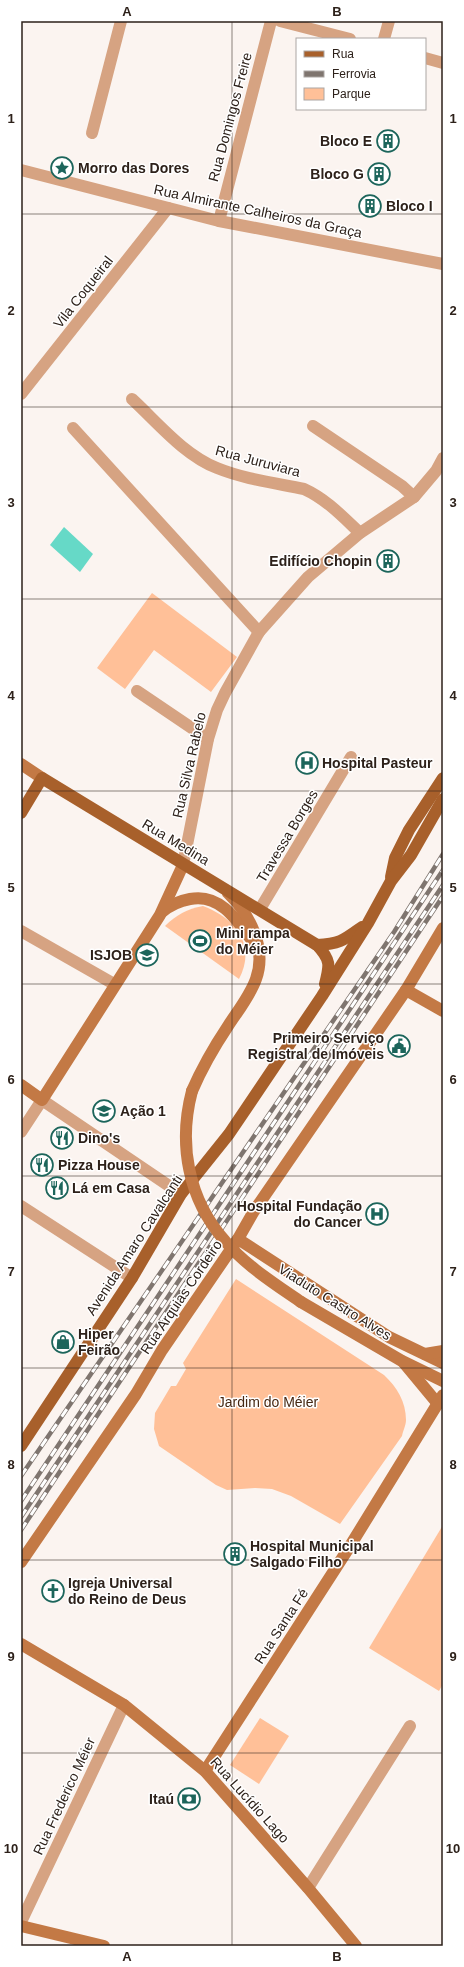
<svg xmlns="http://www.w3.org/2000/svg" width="464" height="1967" viewBox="0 0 464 1967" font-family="Helvetica,sans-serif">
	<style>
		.green { fill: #ffc098 }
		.water { fill: #66d9c7 }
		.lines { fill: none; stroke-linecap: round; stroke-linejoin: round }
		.street { stroke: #d6a382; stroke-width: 12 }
		.secondary { stroke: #c37945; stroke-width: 12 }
		.primary { stroke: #a8602b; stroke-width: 12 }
		.rail-casing { stroke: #7f756f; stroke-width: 4.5 }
		.rail { stroke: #fff; stroke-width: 3; stroke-dasharray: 9; stroke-linecap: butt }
		.secondary-bridge { stroke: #c37945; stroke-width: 12 }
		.grid { fill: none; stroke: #2d211a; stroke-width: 1; stroke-opacity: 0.55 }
		.labels { text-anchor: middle; stroke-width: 3; stroke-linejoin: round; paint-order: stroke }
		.street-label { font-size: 14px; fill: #2d211a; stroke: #fff }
		.poi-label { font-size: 14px; font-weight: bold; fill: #2d211a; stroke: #fff; text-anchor: start }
		.park-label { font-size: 14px; fill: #462813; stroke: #fff }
		.neatline { fill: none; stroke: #2d211a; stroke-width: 1.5 }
		.grid-label { font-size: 13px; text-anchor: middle; font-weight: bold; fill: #2d211a }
	</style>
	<rect width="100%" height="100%" fill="#fbf4f0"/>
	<g class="green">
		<path d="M 152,593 L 237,657 L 211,692 L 154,650 L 125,689 L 97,668 Z"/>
		<path d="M 203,906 C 235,918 257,945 239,979 L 165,926 C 176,915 187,909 203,906 Z"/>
		<path d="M 236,1279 L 384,1375 C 397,1387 406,1402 406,1420 C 406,1425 403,1431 402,1436 L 340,1524 L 291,1496 L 272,1489 L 255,1488 L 227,1490 L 216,1485 L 159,1446 L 154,1429 L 155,1413 L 171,1386 L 176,1386 L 186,1369 L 183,1363 Z"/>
		<path d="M 443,1525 L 443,1684 L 439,1691 L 369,1648 Z"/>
		<path d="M 260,1718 L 289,1736 L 259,1784 L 230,1765 Z"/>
	</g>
	<path class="water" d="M 64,527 L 93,554 L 80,572 L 50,545 Z"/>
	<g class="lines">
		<g class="street">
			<path d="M 280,21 L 350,39"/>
			<path d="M 384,39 L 389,21"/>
			<path d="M 425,58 L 443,63"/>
			<path d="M 92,133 L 121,21"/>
			<path d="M 21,170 L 219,221 L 443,264"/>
			<path d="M 219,221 L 271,21"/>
			<path d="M 21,394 L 168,208"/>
			<path d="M 132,399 C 158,423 184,455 217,468 C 244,479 275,483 304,489 C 326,499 342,516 360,533"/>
			<path d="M 313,426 L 402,486 L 414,497"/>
			<path d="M 73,428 L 259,632"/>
			<path d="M 137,691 L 208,739"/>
			<path d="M 183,865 L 208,739 L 217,710 L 225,693 L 259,632 L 308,577 L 360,533 L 414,497 L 436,471 L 443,458"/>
			<path d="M 260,909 L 351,757"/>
			<path d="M 21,931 L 114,984"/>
			<path d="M 21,1132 L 42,1100 L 181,1194"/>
			<path d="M 21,1206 L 132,1278"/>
			<path d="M 308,1888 L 410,1726"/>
			<path d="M 21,1922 L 124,1705"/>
		</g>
		<g class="secondary">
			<path d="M 21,764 L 42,778"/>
			<path d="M 162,912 C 170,905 179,901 190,899 C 220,893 237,920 253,942"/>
			<path d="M 406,990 L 443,1011"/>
			<path d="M 21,1085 L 42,1100 L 160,915 L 183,865"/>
			<path d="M 192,1091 C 202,1068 214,1047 228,1026 C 237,1012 250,996 256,979 C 267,949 250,914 228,893"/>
			<path d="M 238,1239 L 389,1337 L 443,1363"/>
			<path d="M 301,1302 L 402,1361 L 443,1381"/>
			<path d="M 425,1354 L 443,1351"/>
			<path d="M 404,1363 L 438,1404"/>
			<path d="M 21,1562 L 136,1394 L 162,1350 L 238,1239 L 254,1211 L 406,990 L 443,928"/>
			<path d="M 21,1644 L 124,1705 L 205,1771 L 308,1888 L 356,1946"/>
			<path d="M 205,1771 L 350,1546 L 443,1395"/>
			<path d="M 21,1926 L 104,1946"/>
		</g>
		<g class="primary">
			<path d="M 21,813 L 42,778 L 317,945 C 331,960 330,965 325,984"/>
			<path d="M 391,877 L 395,858 L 409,830 L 443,778"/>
			<path d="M 317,945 C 340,944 344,940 362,927"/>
			<path d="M 21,1446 L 132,1278 L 181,1194 L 229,1134 L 322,996 L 368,923 L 391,881 L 411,855 L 443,799"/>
		</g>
		<g class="rail-casing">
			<g id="rail">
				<path d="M 21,1476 L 394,932 L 443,854"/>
				<path d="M 21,1501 L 443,870"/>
				<path d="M 21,1517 L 443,885"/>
				<path d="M 21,1530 L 443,896"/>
			</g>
		</g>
		<use href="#rail" class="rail"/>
		<path class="secondary-bridge" d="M 192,1091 C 178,1144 188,1199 225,1241 C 245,1265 275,1284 301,1302"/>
	</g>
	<path class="grid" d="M 232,21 L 232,1946M 21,214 L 443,214M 21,407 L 443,407M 21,599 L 443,599M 21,791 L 443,791M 21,984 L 443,984M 21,1176 L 443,1176M 21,1368 L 443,1368M 21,1560 L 443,1560M 21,1753 L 443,1753"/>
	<defs>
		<g id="building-ring" transform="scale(1.15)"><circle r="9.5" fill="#fff" stroke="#1c655b" stroke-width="1.5"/><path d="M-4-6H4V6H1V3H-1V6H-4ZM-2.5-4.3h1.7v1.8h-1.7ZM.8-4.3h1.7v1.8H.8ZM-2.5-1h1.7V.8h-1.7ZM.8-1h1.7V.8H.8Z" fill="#1c655b"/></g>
		<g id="sight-ring" transform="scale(1.15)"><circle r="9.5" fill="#fff" stroke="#1c655b" stroke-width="1.5"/><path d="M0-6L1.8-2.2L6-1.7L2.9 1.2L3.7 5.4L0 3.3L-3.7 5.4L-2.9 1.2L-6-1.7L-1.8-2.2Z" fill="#1c655b"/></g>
		<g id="hospital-ring" transform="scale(1.15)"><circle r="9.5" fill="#fff" stroke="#1c655b" stroke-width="1.5"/><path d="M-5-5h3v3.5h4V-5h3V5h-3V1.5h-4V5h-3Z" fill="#1c655b"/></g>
		<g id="stadium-ring" transform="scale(1.15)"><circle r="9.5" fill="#fff" stroke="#1c655b" stroke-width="1.5"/><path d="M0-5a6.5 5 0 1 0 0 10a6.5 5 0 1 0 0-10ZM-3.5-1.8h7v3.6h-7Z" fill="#1c655b"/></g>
		<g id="school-ring" transform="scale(1.15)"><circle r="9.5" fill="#fff" stroke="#1c655b" stroke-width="1.5"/><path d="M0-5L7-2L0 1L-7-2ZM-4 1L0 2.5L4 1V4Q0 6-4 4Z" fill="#1c655b"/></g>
		<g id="civic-ring" transform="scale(1.15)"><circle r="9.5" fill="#fff" stroke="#1c655b" stroke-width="1.5"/><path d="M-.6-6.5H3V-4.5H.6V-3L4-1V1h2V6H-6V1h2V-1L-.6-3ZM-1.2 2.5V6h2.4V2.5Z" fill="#1c655b"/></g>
		<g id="restaurant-ring" transform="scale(1.15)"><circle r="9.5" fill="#fff" stroke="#1c655b" stroke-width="1.5"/><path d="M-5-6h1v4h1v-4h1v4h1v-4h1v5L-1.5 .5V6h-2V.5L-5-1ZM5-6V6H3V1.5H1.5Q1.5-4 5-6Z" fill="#1c655b"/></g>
		<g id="shop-ring" transform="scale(1.15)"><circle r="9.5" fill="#fff" stroke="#1c655b" stroke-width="1.5"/><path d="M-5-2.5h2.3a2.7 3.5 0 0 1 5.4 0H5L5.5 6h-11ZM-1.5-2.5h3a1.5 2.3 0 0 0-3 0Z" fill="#1c655b"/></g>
		<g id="church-ring" transform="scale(1.15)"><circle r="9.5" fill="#fff" stroke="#1c655b" stroke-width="1.5"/><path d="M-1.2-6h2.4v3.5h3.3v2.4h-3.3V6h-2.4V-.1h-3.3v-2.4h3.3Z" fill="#1c655b"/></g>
		<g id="bank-ring" transform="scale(1.15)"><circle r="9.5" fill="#fff" stroke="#1c655b" stroke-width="1.5"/><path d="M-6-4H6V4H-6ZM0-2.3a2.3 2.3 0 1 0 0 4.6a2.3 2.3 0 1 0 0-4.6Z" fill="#1c655b"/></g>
	</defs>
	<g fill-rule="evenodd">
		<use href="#building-ring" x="388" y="141"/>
		<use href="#sight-ring" x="62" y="168"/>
		<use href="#building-ring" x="379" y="174"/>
		<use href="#building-ring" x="370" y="206"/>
		<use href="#building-ring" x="388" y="561"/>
		<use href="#hospital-ring" x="307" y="763"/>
		<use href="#stadium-ring" x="200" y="941"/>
		<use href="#school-ring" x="147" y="955"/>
		<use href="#civic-ring" x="399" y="1046"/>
		<use href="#school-ring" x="104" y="1111"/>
		<use href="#restaurant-ring" x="62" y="1138"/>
		<use href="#restaurant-ring" x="42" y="1165"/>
		<use href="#restaurant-ring" x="57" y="1188"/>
		<use href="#hospital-ring" x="377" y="1214"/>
		<use href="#shop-ring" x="63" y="1342"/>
		<use href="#building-ring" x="235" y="1554"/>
		<use href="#church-ring" x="53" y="1591"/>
		<use href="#bank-ring" x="189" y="1799"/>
	</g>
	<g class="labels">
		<g class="street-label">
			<text transform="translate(230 117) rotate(-75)" y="5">Rua Domingos Freire</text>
			<text transform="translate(258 211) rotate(12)" y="5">Rua Almirante Calheiros da Graça</text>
			<text transform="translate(83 292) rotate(-52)" y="5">Vila Coqueiral</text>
			<text transform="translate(258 461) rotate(15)" y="5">Rua Juruviara</text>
			<text transform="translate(189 765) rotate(-77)" y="5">Rua Silva Rabelo</text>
			<text transform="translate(287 836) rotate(-59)" y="5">Travessa Borges</text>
			<text transform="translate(176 842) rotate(31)" y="5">Rua Medina</text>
			<text transform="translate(134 1245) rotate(-57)" y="5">Avenida Amaro Cavalcanti</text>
			<text transform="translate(181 1297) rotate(-56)" y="5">Rua Arquias Cordeiro</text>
			<text transform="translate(335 1302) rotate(32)" y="5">Viaduto Castro Alves</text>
			<text transform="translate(281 1626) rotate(-57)" y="5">Rua Santa Fé</text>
			<text transform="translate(64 1796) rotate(-65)" y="5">Rua Frederico Méier</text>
			<text transform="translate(250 1800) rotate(48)" y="5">Rua Lucídio Lago</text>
		</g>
		<g class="poi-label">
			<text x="372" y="146" text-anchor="end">Bloco E</text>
			<text x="78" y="173">Morro das Dores</text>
			<text x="364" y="179" text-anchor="end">Bloco G</text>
			<text x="386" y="211">Bloco I</text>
			<text x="372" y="566" text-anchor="end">Edifício Chopin</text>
			<text x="322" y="768">Hospital Pasteur</text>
			<text x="216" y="938">Mini rampa<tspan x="216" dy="16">do Méier</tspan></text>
			<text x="132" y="960" text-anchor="end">ISJOB</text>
			<text x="384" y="1043" text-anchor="end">Primeiro Serviço<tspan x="384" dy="16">Registral de Imóveis</tspan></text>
			<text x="120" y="1116">Ação 1</text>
			<text x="78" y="1143">Dino's</text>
			<text x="58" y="1170">Pizza House</text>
			<text x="72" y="1193">Lá em Casa</text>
			<text x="362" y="1211" text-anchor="end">Hospital Fundação<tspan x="362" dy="16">do Cancer</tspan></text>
			<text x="78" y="1339">Hiper<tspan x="78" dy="16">Feirão</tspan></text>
			<text x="250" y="1551">Hospital Municipal<tspan x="250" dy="16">Salgado Filho</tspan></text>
			<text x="68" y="1588">Igreja Universal<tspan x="68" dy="16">do Reino de Deus</tspan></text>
			<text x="174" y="1804" text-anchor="end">Itaú</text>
		</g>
		<g class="park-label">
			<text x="268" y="1407">Jardim do Méier</text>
		</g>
	</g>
	<rect width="464" height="1967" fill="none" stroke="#ffffff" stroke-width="44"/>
	<rect x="296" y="38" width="130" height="72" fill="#ffffff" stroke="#aba6a3"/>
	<rect x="304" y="51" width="20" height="6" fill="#a8602b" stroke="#aba6a3"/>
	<text x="332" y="58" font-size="12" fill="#2d211a">Rua</text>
	<rect x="304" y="71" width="20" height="6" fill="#7f756f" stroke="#aba6a3"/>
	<text x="332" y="78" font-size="12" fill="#2d211a">Ferrovia</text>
	<rect x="304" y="88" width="20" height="12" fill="#ffc098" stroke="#aba6a3"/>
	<text x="332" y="98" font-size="12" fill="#2d211a">Parque</text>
	<rect x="22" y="22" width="420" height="1923" class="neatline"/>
	<g class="grid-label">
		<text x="127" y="16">A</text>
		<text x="337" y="16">B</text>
		<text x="11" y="123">1</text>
		<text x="453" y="123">1</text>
		<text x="11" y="315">2</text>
		<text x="453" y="315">2</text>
		<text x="11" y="507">3</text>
		<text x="453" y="507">3</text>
		<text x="11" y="700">4</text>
		<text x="453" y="700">4</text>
		<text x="11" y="892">5</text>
		<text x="453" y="892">5</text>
		<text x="11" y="1084">6</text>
		<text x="453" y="1084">6</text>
		<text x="11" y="1276">7</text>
		<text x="453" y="1276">7</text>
		<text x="11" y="1469">8</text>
		<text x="453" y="1469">8</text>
		<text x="11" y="1661">9</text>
		<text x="453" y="1661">9</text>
		<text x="11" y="1853">10</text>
		<text x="453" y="1853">10</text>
		<text x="127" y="1961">A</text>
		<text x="337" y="1961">B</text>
	</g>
</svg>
